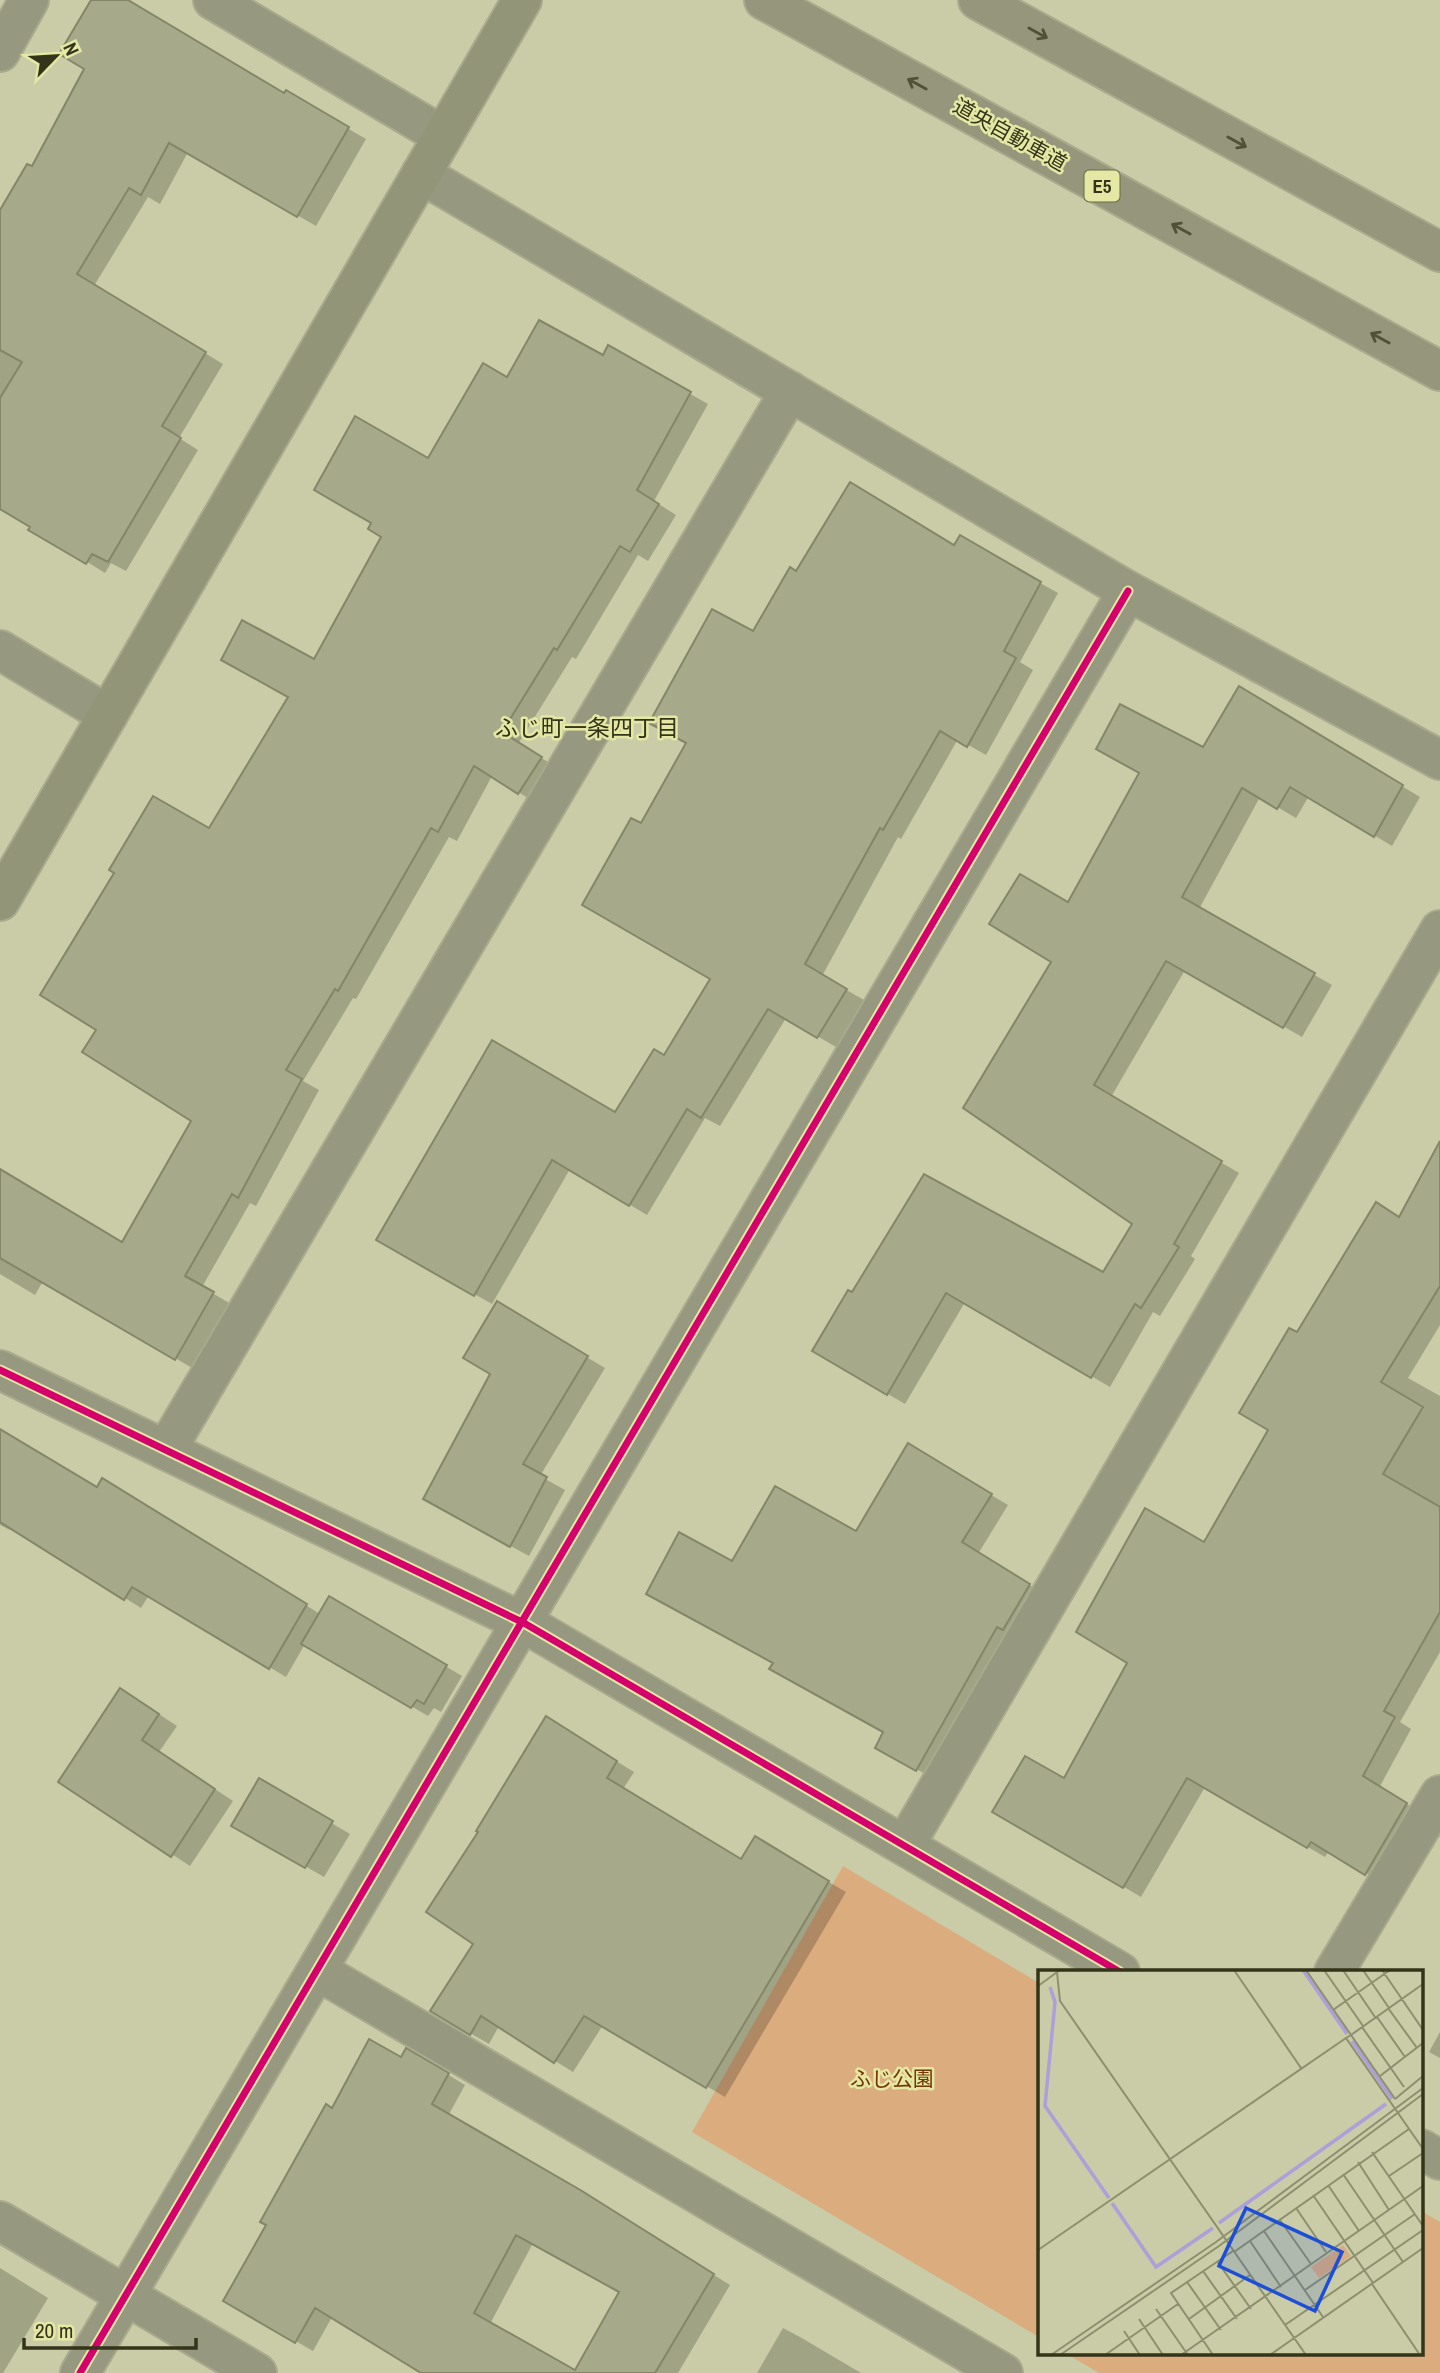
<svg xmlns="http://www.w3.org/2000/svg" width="1440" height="2373" viewBox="0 0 1440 2373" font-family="'Archivo Narrow','Noto Sans JP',sans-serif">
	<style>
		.green { fill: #dbac7e }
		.shadow { fill: #0003; fill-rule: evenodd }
		.building { fill: #a7a98b; stroke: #848668; stroke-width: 2; fill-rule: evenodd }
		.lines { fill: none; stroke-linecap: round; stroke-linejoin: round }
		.street-casing { stroke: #a9aa8d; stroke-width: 42 }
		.secondary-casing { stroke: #a9aa8d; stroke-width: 42 }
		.highway-casing { stroke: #a9aa8d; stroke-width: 42 }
		.street { stroke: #96987f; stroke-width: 38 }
		.secondary { stroke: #939578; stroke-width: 38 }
		.highway { stroke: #95967b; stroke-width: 38 }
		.cycleway-casing { stroke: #e4e8a4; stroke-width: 11 }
		.cycleway { stroke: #d6006c; stroke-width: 7 }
		.oneway { stroke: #505136 }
		.labels { text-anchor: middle; stroke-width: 5; stroke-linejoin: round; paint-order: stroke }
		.shield { fill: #e4e8a4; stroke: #686a43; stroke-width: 2 }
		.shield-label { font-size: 19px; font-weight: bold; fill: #333419 }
		.street-label { font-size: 21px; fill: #333419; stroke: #e4e8a4 }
		.park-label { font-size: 21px; fill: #753604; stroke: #e4e8a4 }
		.neighbourhood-label { font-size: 23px; fill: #333419; stroke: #e4e8a4 }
		.inset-river { fill: none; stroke: #ac9fda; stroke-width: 3.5 }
		.inset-road { fill: none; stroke: #8d8f6e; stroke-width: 2 }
		.view { fill: #1d4ed8; fill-opacity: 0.15; stroke: #1d4ed8; stroke-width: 3.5 }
		.inset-edge { fill: none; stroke: #333419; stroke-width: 3.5 }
	</style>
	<rect width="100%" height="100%" fill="#c9cca6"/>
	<g class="green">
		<path d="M 843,1866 L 1039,1983 L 1039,2337 L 692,2132 Z"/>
		<path d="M 1421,2211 L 1440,2222 L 1440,2373 L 1099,2373 L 1067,2354 L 1421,2354 Z"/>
	</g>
	<g class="shadow">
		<path d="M 93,0 L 126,0 L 285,95 L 286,93 L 366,139 L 316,226 L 188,152 L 160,204 L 148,197 L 94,286 L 223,364 L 179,438 L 198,450 L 126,571 L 111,563 L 105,573 L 0,508 L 0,213 L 33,169 L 87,69 Z"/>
		<path d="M 609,348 L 708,404 L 654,501 L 676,515 L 648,561 L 638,555 L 576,659 L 572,657 L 518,744 L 558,768 L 536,803 L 492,776 L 457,841 L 449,837 L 356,999 L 353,998 L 303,1081 L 319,1090 L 256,1206 L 250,1203 L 202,1287 L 231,1304 L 194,1369 L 43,1281 L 35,1295 L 0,1274 L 0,1171 L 123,1244 L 194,1121 L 210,831 L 314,661 L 429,460 L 508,379 L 604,357 Z"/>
		<path d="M 960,538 L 1058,593 L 1020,662 L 1033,670 L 986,755 L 958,739 L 901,839 L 898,837 L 822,976 L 864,1000 L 836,1047 L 786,1018 L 720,1126 L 705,1118 L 647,1215 L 570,1169 L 492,1304 L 379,1240 L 616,1114 L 664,1057 L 713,978 L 641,826 L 754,634 L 797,573 L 955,548 Z"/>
		<path d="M 1240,689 L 1420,797 L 1392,846 L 1309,796 L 1296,818 L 1260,797 L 1199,909 L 1332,985 L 1302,1037 L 1185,970 L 1111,1097 L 1239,1173 L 1191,1256 L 1195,1259 L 1160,1316 L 1153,1312 L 1110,1387 L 965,1302 L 905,1404 L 815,1351 L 849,1292 L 1103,1275 L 1134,1224 L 1053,961 L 1069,904 L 1204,749 Z"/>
		<path d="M 1440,1178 L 1440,1325 L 1408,1378 L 1440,1396 L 1440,1652 L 1400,1722 L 1411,1729 L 1379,1788 L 1424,1814 L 1383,1883 L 1329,1851 L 1325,1857 L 1205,1787 L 1141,1897 L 995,1811 L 1065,1781 L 1270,1429 L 1297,1334 Z"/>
		<path d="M 497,1304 L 605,1368 L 540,1476 L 565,1490 L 529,1556 L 444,1509 L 493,1374 Z"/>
		<path d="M 0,1431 L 97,1489 L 119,1490 L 320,1614 L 330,1598 L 462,1676 L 441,1712 L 434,1708 L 428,1716 L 305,1644 L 286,1677 L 149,1595 L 141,1608 L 12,1527 L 10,1530 L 0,1525 Z"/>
		<path d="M 909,1446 L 1008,1505 L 978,1554 L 1046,1595 L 934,1779 L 877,1747 L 886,1732 L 775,1663 L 733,1563 L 857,1533 Z"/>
		<path d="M 139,1701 L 177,1726 L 159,1752 L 233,1801 L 190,1866 L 60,1781 Z"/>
		<path d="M 564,1729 L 634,1772 L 623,1789 L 742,1861 L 755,1839 L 846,1892 L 725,2097 L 603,2025 L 573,2072 L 499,2026 L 489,2044 L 432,2011 L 476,1943 Z"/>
		<path d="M 259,1780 L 350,1834 L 324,1877 L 234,1825 Z"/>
		<path d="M 1440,2032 L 1440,2058 L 1429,2052 Z"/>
		<path d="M 407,2050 L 465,2085 L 448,2116 L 600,2204 L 730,2285 L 678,2373 L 443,2373 L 332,2317 L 313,2351 L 226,2301 L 333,2111 L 401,2059 ZM 533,2243 L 621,2292 L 576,2372 L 490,2324 Z"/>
		<path d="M 0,2268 L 48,2298 L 3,2373 L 0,2373 Z"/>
		<path d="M 783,2328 L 800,2337 L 861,2373 L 757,2373 Z"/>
	</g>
	<g class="building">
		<path d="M 91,0 L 128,0 L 284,93 L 286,90 L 349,127 L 297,217 L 169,143 L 141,195 L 129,188 L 77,274 L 206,352 L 162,426 L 181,438 L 108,562 L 92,554 L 86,564 L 28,530 L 30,527 L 0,509 L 0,398 L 22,362 L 0,350 L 0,210 L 27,164 L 32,166 L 84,69 L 59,54 Z"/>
		<path d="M 539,320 L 603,355 L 608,345 L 691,392 L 637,490 L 659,504 L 630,552 L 620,546 L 557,650 L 554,648 L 502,732 L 542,757 L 518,794 L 474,766 L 438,832 L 431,828 L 338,991 L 335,989 L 286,1070 L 302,1079 L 238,1198 L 232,1194 L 185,1276 L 214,1292 L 175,1360 L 0,1258 L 0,1169 L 122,1242 L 191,1121 L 82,1052 L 96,1030 L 40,995 L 114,873 L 109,870 L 153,796 L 209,828 L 288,697 L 221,660 L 242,620 L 314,659 L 381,537 L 368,529 L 371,523 L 314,490 L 355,416 L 428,458 L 483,363 L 507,377 Z"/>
		<path d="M 850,482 L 954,545 L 960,535 L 1041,582 L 1004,651 L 1016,658 L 967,747 L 940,731 L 883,830 L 880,828 L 805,964 L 847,989 L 817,1038 L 768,1009 L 701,1118 L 687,1109 L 629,1206 L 552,1160 L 474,1296 L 376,1240 L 492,1040 L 615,1112 L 654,1049 L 664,1055 L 710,979 L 582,905 L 631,818 L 641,823 L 686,743 L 649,723 L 712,609 L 753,631 L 790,567 L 796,571 Z"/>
		<path d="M 1239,686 L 1403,785 L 1374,837 L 1290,787 L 1277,809 L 1242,788 L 1182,897 L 1315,973 L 1283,1028 L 1166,961 L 1094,1085 L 1222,1161 L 1174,1244 L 1179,1247 L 1141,1308 L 1135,1304 L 1091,1378 L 946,1293 L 887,1395 L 812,1351 L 848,1290 L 852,1292 L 924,1174 L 1103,1272 L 1132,1224 L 963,1108 L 1051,962 L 989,924 L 1020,874 L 1068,902 L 1139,773 L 1096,749 L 1120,704 L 1203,747 Z"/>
		<path d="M 1440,1141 L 1440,1286 L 1381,1382 L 1423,1407 L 1383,1474 L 1440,1507 L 1440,1612 L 1384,1711 L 1395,1717 L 1363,1776 L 1407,1803 L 1365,1875 L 1311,1842 L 1307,1848 L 1187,1778 L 1123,1888 L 992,1812 L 1025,1756 L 1064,1778 L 1127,1663 L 1076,1632 L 1145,1508 L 1204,1542 L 1268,1430 L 1239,1413 L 1289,1328 L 1297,1332 L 1376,1202 L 1399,1217 Z"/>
		<path d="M 497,1301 L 588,1356 L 523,1464 L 547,1477 L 510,1547 L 423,1499 L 490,1374 L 463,1358 Z"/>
		<path d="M 0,1429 L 97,1487 L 102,1478 L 307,1604 L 269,1669 L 132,1587 L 124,1600 L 0,1522 Z"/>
		<path d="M 908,1443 L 992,1494 L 962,1542 L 1030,1584 L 1003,1630 L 997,1627 L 916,1771 L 875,1748 L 883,1732 L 769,1669 L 773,1663 L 646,1594 L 679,1532 L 732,1561 L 775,1486 L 856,1531 Z"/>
		<path d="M 329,1596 L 447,1665 L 424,1704 L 417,1700 L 411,1708 L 301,1644 Z"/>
		<path d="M 120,1688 L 159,1714 L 142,1740 L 215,1789 L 171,1857 L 58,1782 Z"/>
		<path d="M 546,1716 L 617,1761 L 607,1778 L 741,1859 L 755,1836 L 829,1881 L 706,2088 L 584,2016 L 554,2063 L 481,2016 L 470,2035 L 430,2011 L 473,1944 L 426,1912 L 478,1832 L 476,1831 Z"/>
		<path d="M 259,1778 L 333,1821 L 305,1868 L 231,1826 Z"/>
		<path d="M 369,2039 L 401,2057 L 406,2048 L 449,2073 L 432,2104 L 582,2191 L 714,2274 L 655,2373 L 421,2373 L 315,2308 L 295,2343 L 223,2301 L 266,2225 L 260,2222 L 326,2104 L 332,2108 ZM 516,2235 L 619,2292 L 575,2370 L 474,2313 Z"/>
	</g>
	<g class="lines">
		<g class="street-casing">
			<g id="street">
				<path d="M 213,0 L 443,136"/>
				<path d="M 0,52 L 29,0"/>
				<path d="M 421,174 L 1128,591 L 1440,760"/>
				<path d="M 0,650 L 108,715"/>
				<path d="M 0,1370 L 524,1623 L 1120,1972"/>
				<path d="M 166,1450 L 790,391"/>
				<path d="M 905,1845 L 1440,930"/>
				<path d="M 318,1971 L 1003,2373"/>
				<path d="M 1334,1972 L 1440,1795"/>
				<path d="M 1421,2149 L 1440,2160"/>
				<path d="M 0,2221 L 257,2373"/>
				<path d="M 80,2373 L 1128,591"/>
			</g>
		</g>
		<g class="secondary-casing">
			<path id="secondary" d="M 0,901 L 522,0"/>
		</g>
		<g class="highway-casing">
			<g id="highway">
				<path d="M 764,0 L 1440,371"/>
				<path d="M 978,0 L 1440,252"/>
			</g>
		</g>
		<use href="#street" class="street"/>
		<use href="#secondary" class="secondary"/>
		<use href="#highway" class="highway"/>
		<g class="cycleway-casing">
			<g id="cycleway">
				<path d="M 0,1370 L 524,1623 L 1120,1972"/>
				<path d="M 80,2373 L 1128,591"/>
			</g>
		</g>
		<use href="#cycleway" class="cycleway"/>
	</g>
	<defs><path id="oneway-shaft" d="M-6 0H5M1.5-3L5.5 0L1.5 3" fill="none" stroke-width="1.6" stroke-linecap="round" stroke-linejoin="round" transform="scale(1.75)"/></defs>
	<g class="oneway">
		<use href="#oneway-shaft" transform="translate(1038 33) rotate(29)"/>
		<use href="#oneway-shaft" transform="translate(917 84) rotate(-151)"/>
		<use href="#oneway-shaft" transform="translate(1237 142) rotate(29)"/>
		<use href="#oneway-shaft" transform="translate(1181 229) rotate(-151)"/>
		<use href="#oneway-shaft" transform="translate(1380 338) rotate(-151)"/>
	</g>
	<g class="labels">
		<rect class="shield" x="1084.5" y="170.5" width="35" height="31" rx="5"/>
		<g class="shield-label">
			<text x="1102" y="193">E5</text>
		</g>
		<g class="street-label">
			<text transform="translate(1010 135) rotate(29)" y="7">道央自動車道</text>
		</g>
		<g class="park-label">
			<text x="892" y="2086">ふじ公園</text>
		</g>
		<g class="neighbourhood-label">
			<text x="587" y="736">ふじ町一条四丁目</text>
		</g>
	</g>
	<g transform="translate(1038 1970)">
		<rect width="385" height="385" fill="#c9cca6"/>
		<path d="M 305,275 L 313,286 L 281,308 L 273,297 Z" fill="#dbac7e"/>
		<path class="inset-river" d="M 265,0 L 309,64M 12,17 L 17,32 L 7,136 L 71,228M 314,71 L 354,129M 74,233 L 118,297 L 175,258M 181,253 L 348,134"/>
		<path class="inset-road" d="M 196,0 L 263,98M 268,0 L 313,65 L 308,68 L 385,179M 286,0 L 325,56M 305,0 L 337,47M 325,0 L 351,38M 344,0 L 385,60M 19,2 L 22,31 L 268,385M 0,16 L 22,0M 350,38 L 379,78M 295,40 L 352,0M 339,47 L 367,87M 324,57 L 366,117M 342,106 L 385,73M 357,129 L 313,65 L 385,14M 357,129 L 385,106M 334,182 L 385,256M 320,192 L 351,240M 305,204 L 365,292M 351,206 L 385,183M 290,215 L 321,261M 275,225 L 335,313M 258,238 L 288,282M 242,250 L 273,294M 226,261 L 285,347M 212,271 L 243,317M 0,280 L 308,68M 196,282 L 371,159M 179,291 L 213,339M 165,301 L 199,349M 149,312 L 183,360M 334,314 L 382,385M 267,320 L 377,244M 118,339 L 150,385M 101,349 L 125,385M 151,349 L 212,305M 247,355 L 385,260M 86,361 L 102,385M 13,385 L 178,272 L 385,118M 22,385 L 181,276 L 385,124M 67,385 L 140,334M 143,385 L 385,216M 175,385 L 133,323 L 195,281M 232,385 L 385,278"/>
		<path class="view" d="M 208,238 L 304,282 L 277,341 L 181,296 Z"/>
		<rect width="385" height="385" class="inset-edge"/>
	</g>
	<g transform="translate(56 56) rotate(65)" stroke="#e4e8a4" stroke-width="5" paint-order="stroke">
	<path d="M0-5L12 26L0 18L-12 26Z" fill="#333419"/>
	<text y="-10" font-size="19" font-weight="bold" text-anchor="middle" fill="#333419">N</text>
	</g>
	<path d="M24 2338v10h172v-10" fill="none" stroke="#333419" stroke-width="3.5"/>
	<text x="35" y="2338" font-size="21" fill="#333419" stroke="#e4e8a4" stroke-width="5" paint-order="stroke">20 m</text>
</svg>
